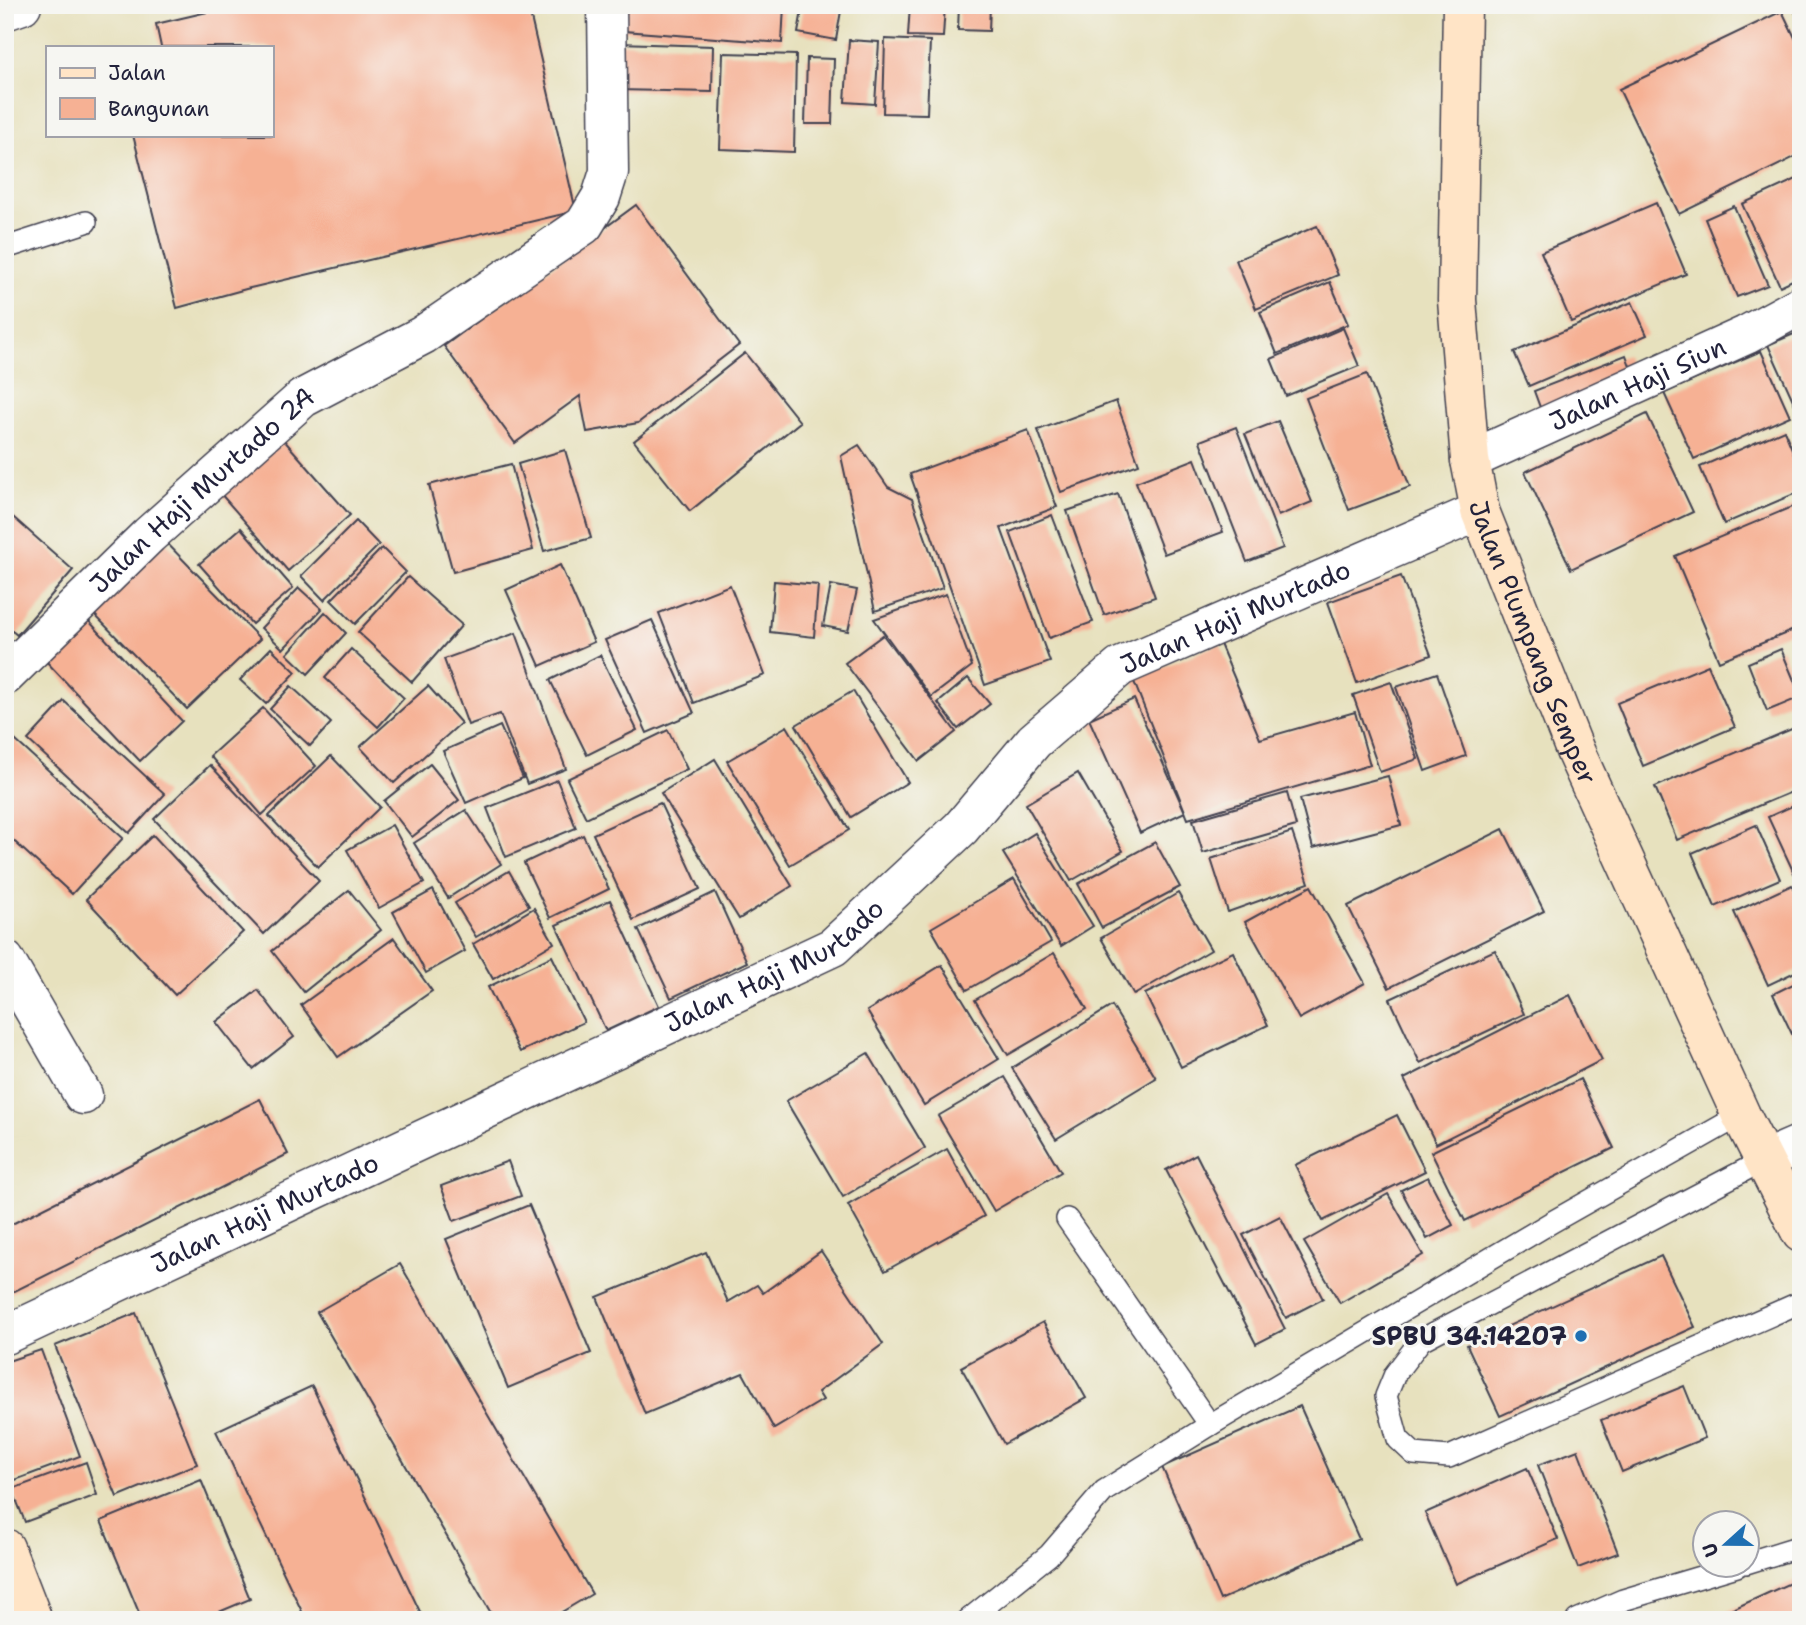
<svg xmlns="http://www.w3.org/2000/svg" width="1806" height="1625" viewBox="0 0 1806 1625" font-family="'Shantell Sans',sans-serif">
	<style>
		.building { fill: #f6b194 }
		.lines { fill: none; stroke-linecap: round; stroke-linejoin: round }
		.lane-casing { stroke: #403f4f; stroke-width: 24 }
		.street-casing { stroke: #403f4f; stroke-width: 41 }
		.secondary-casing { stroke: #403f4f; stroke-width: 41 }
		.lane { stroke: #fff; stroke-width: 21 }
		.street { stroke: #fff; stroke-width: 38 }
		.secondary { stroke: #ffe4c6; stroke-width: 38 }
		.poi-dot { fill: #1f6fb2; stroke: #f6f6f2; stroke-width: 2.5 }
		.labels { text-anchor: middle; stroke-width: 6; stroke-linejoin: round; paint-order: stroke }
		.street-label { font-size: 26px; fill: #22223b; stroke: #f6f6f2 }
		.poi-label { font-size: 26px; font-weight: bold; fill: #22223b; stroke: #f6f6f2; text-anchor: end }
	</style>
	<rect width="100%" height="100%" fill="#f6f6f2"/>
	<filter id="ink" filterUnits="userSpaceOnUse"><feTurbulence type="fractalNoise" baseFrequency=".0143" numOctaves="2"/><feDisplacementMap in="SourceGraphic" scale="14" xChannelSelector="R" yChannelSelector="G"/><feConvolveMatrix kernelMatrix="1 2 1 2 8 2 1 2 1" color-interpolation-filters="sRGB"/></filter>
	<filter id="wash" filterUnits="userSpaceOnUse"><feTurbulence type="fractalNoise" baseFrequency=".00686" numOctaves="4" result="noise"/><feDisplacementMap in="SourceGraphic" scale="28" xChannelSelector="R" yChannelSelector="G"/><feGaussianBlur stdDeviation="1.57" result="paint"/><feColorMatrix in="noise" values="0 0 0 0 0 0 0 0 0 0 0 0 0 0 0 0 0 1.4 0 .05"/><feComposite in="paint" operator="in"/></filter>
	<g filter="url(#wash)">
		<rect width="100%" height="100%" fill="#e7e1be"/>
		<g id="blocks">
			<g class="building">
				<path d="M 237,5 L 528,5 L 576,211 L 246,289 L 177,308 L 133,135 L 271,135 L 271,47 L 161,47 L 156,24 Z"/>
				<path d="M 613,5 L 784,5 L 782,43 L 611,30 Z"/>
				<path d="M 803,5 L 842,5 L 836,40 L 798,33 Z"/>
				<path d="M 910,5 L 945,5 L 943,37 L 908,36 Z"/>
				<path d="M 959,5 L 990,5 L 989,31 L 958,30 Z"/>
				<path d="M 1792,5 L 1801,5 L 1801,25 Z"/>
				<path d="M 1782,11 L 1801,50 L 1801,154 L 1679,214 L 1619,89 Z"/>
				<path d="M 885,39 L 930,41 L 927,114 L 883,113 Z"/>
				<path d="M 849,40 L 879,42 L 875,104 L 845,102 Z"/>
				<path d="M 619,43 L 713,46 L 712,92 L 618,90 Z"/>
				<path d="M 723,53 L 796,55 L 794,152 L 720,149 Z"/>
				<path d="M 807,58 L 834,59 L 832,124 L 805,124 Z"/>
				<path d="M 1801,177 L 1801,276 L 1780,286 L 1742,204 Z"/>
				<path d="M 1656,203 L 1686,274 L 1571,322 L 1541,252 Z"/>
				<path d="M 636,205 L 739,345 L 638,423 L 587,432 L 580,396 L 515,443 L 444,346 Z"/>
				<path d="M 1734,206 L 1768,285 L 1737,297 L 1705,219 Z"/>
				<path d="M 1317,226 L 1338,275 L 1256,309 L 1236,260 Z"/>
				<path d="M 1330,282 L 1348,324 L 1277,354 L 1260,312 Z"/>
				<path d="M 1632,302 L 1647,335 L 1529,386 L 1514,352 Z"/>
				<path d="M 1343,328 L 1359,366 L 1286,396 L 1271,359 Z"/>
				<path d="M 1801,331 L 1801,418 L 1768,345 Z"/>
				<path d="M 1761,351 L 1790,416 L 1694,459 L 1664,393 Z"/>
				<path d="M 745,353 L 800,422 L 690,511 L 634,441 Z"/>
				<path d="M 1626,355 L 1633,374 L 1541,410 L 1534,391 Z"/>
				<path d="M 1367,374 L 1410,487 L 1349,510 L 1306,398 Z"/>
				<path d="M 1116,401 L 1139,464 L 1061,492 L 1038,430 Z"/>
				<path d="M 1647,414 L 1693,512 L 1571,569 L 1525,472 Z"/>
				<path d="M 1278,421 L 1312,502 L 1278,516 L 1245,434 Z"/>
				<path d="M 1236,427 L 1283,548 L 1247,562 L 1200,441 Z"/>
				<path d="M 1028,430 L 1057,507 L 1001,528 L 1050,662 L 985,685 L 910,474 Z"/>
				<path d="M 1784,430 L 1801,470 L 1801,491 L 1724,524 L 1700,467 Z"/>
				<path d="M 282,438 L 350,515 L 288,571 L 220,493 Z"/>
				<path d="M 859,445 L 888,487 L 912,499 L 943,588 L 875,611 L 841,456 Z"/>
				<path d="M 565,450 L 591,538 L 544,551 L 518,464 Z"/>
				<path d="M 1195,459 L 1223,532 L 1164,554 L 1136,482 Z"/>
				<path d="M 511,464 L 533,550 L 453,572 L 429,485 Z"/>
				<path d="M 1118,494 L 1155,597 L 1104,615 L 1067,511 Z"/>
				<path d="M 1801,503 L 1801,627 L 1719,661 L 1675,556 Z"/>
				<path d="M 5,510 L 73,570 L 17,635 L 5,625 Z"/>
				<path d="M 1052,515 L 1093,622 L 1049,638 L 1010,532 Z"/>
				<path d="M 356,521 L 379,545 L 324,600 L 301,576 Z"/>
				<path d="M 241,528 L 293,588 L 252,624 L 199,564 Z"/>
				<path d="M 161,537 L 260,639 L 187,709 L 88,608 Z"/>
				<path d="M 382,548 L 406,572 L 355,624 L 331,600 Z"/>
				<path d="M 560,565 L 594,642 L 540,666 L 506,590 Z"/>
				<path d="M 1401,576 L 1431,655 L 1357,683 L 1328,602 Z"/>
				<path d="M 408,577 L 462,625 L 412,682 L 358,632 Z"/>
				<path d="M 774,581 L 818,585 L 814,637 L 770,632 Z"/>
				<path d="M 730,585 L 765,675 L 694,703 L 659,613 Z"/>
				<path d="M 831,585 L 857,590 L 848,631 L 823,626 Z"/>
				<path d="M 299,588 L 322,609 L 283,649 L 261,628 Z"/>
				<path d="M 946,594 L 972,666 L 931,697 L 874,619 Z"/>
				<path d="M 325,612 L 346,633 L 308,674 L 287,654 Z"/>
				<path d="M 87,619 L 182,721 L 140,761 L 44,659 Z"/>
				<path d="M 652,620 L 694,713 L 647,733 L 605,640 Z"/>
				<path d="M 516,633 L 566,769 L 527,784 L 500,714 L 468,725 L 444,659 Z"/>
				<path d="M 883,635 L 956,732 L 919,761 L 845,663 Z"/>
				<path d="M 1220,644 L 1260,739 L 1355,712 L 1370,765 L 1188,819 L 1133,679 Z"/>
				<path d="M 271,648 L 296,672 L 266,704 L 240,680 Z"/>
				<path d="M 351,649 L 404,698 L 378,727 L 325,678 Z"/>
				<path d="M 1781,649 L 1801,697 L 1767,711 L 1748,663 Z"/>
				<path d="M 600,655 L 637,730 L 587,755 L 550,680 Z"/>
				<path d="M 1708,665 L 1735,727 L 1643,766 L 1617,703 Z"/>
				<path d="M 1437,673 L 1466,756 L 1425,771 L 1396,687 Z"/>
				<path d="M 968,678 L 990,704 L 958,729 L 938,703 Z"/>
				<path d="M 1391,682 L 1418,759 L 1380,772 L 1353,695 Z"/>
				<path d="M 291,686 L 331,723 L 310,746 L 270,709 Z"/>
				<path d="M 428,686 L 461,723 L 394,783 L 360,747 Z"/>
				<path d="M 853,691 L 908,782 L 851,817 L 796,725 Z"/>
				<path d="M 1134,699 L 1185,812 L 1140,833 L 1089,719 Z"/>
				<path d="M 64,701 L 165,794 L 129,833 L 28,740 Z"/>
				<path d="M 263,708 L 316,766 L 262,815 L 210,756 Z"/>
				<path d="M 500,726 L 523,778 L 466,803 L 443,751 Z"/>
				<path d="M 787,726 L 849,830 L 790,865 L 727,761 Z"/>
				<path d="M 1794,728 L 1801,744 L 1801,788 L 1677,840 L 1655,787 Z"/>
				<path d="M 668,730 L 687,769 L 586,818 L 567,779 Z"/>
				<path d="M 5,731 L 123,838 L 72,894 L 5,833 Z"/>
				<path d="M 331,756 L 380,807 L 318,867 L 269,816 Z"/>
				<path d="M 715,759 L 792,886 L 739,919 L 661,793 Z"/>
				<path d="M 430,764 L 459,800 L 412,837 L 384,801 Z"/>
				<path d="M 210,765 L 319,881 L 264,934 L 154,819 Z"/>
				<path d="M 1078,773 L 1123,851 L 1071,881 L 1026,804 Z"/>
				<path d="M 1388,776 L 1401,825 L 1313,848 L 1300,799 Z"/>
				<path d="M 557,780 L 576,828 L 506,857 L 487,808 Z"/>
				<path d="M 1287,793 L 1296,826 L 1203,853 L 1193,820 Z"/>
				<path d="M 1801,802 L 1801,869 L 1794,873 L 1768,817 Z"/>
				<path d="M 660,803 L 700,889 L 633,920 L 593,834 Z"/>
				<path d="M 466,810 L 501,864 L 448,898 L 414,843 Z"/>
				<path d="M 392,825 L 424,883 L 379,908 L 347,850 Z"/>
				<path d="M 1756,825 L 1780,879 L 1715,907 L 1692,853 Z"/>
				<path d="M 1503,829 L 1544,911 L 1389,988 L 1348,906 Z"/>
				<path d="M 1292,832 L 1309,883 L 1228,912 L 1211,859 Z"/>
				<path d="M 1035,833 L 1093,926 L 1061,946 L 1003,853 Z"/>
				<path d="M 153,835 L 243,932 L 175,995 L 86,899 Z"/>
				<path d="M 583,835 L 609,889 L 550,918 L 524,863 Z"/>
				<path d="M 1155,842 L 1180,887 L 1102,928 L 1078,884 Z"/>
				<path d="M 509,871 L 529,906 L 476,937 L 455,903 Z"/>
				<path d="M 1014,879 L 1051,942 L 967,990 L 931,928 Z"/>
				<path d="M 1792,885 L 1801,903 L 1801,969 L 1768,985 L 1734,912 Z"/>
				<path d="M 1311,886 L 1365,983 L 1299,1019 L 1245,922 Z"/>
				<path d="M 349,890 L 381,930 L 304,992 L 272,951 Z"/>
				<path d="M 433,890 L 465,951 L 426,973 L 393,912 Z"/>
				<path d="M 715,892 L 747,962 L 671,998 L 638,929 Z"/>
				<path d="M 1178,893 L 1211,950 L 1134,995 L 1101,938 Z"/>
				<path d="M 610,900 L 659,1006 L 606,1031 L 556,925 Z"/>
				<path d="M 534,908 L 554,943 L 493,979 L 473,944 Z"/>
				<path d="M 394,938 L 432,991 L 338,1057 L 301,1005 Z"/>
				<path d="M 1495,950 L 1524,1014 L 1420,1063 L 1390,999 Z"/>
				<path d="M 1233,952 L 1268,1025 L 1181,1067 L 1145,994 Z"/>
				<path d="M 1054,953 L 1087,1009 L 1008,1055 L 975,1000 Z"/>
				<path d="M 552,956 L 584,1022 L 520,1052 L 488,987 Z"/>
				<path d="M 942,965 L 999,1059 L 924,1105 L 867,1011 Z"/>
				<path d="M 1801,980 L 1801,1053 L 1773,994 Z"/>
				<path d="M 258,990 L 294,1037 L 253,1069 L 216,1022 Z"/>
				<path d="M 1570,995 L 1602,1060 L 1436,1144 L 1404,1079 Z"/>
				<path d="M 1112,1006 L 1156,1078 L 1056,1139 L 1012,1068 Z"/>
				<path d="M 868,1053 L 925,1148 L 843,1197 L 786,1101 Z"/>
				<path d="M 1005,1077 L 1061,1172 L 994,1211 L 938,1116 Z"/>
				<path d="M 1580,1079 L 1614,1148 L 1465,1221 L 1431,1152 Z"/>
				<path d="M 260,1099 L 288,1154 L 5,1296 L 5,1206 L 12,1224 Z"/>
				<path d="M 1397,1115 L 1425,1171 L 1323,1221 L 1295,1165 Z"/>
				<path d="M 947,1149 L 984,1216 L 885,1271 L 848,1205 Z"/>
				<path d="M 1196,1154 L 1285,1329 L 1256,1344 L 1166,1170 Z"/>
				<path d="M 508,1161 L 521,1196 L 454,1221 L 441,1186 Z"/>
				<path d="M 1428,1177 L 1453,1225 L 1427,1239 L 1401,1190 Z"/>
				<path d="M 1388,1194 L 1423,1255 L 1340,1303 L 1304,1242 Z"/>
				<path d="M 529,1205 L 591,1353 L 508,1388 L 446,1239 Z"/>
				<path d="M 1280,1216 L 1323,1299 L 1286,1318 L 1243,1235 Z"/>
				<path d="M 821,1251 L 883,1344 L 818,1392 L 823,1400 L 774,1429 L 743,1373 L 645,1414 L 597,1297 L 706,1252 L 728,1302 L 757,1285 L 763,1293 Z"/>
				<path d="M 1661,1256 L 1695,1327 L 1500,1416 L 1467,1345 Z"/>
				<path d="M 400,1264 L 592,1594 L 548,1620 L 495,1620 L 317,1312 Z"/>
				<path d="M 136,1313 L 197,1464 L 117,1497 L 55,1346 Z"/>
				<path d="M 1043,1322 L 1086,1398 L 1004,1444 L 961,1367 Z"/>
				<path d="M 41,1350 L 80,1456 L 7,1483 L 5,1362 Z"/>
				<path d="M 312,1386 L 424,1620 L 306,1620 L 216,1431 Z"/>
				<path d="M 1684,1386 L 1705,1438 L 1622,1472 L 1601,1420 Z"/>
				<path d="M 1300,1406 L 1359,1539 L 1220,1600 L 1162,1467 Z"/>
				<path d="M 1578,1450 L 1618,1553 L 1578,1568 L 1538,1465 Z"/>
				<path d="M 86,1462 L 97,1495 L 25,1522 L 12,1489 Z"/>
				<path d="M 1527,1468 L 1558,1539 L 1456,1584 L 1425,1513 Z"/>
				<path d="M 201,1480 L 250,1599 L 200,1620 L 142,1620 L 101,1521 Z"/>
				<path d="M 1801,1578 L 1801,1620 L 1709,1620 Z"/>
			</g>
		</g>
	</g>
	<g filter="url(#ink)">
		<use href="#blocks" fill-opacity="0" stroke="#403f4f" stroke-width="2"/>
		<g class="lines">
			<g class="lane-casing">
				<g id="lane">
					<path d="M 5,248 L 86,222"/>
					<path d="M 1764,1160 L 1421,1340 L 1395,1374 L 1386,1396 L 1398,1439 L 1414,1454 L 1449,1457 L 1801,1302"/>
					<path d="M 1067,1219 L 1210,1425"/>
					<path d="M 1746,1563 L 1801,1546"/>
					<path d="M 968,1620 L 1049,1555 L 1104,1491 L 1210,1425 L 1552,1222 L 1741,1115"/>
					<path d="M 1577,1620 L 1623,1600 L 1737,1566"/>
				</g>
			</g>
			<g class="street-casing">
				<g id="street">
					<path d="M 5,11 L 22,5"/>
					<path id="s1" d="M 1470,460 L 1746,335 L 1801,305"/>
					<path id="s2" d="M 5,676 L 149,535 L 303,398 L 423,335 L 584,225 L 601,197 L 609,172 L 607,5"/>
					<path d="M 5,960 L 83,1095"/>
					<path d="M 1764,1160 L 1801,1144"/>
					<path id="s3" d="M 5,1335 L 833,947 L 961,828 L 1034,741 L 1120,667 L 1480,511"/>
				</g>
			</g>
			<g class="secondary-casing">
				<g id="secondary">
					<path id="s4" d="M 1462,5 L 1457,300 L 1470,460 L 1480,511 L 1576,753 L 1741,1115 L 1801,1233"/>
					<path d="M 5,1548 L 33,1620"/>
				</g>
			</g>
			<use href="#lane" class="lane"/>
			<use href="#street" class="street"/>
			<use href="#secondary" class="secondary"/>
		</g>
	</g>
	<circle class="poi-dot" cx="1581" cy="1336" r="7"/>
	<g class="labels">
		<g class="street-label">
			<text dy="9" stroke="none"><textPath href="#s1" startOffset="184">Jalan Haji Siun</textPath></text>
			<text dy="9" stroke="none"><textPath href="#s2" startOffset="271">Jalan Haji Murtado 2A</textPath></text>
			<text dy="9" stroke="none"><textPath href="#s3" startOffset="1442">Jalan Haji Murtado</textPath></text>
			<text dy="9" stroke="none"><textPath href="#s4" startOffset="649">Jalan Plumpang Semper</textPath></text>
			<text dy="9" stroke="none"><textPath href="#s3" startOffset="854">Jalan Haji Murtado</textPath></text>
			<text dy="9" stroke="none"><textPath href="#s3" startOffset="287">Jalan Haji Murtado</textPath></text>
		</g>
		<g class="poi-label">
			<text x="1567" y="1345">SPBU 34.14207</text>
		</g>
	</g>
	<rect width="1806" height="1625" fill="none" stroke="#f6f6f2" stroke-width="28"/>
	<rect x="46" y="46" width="228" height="91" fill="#f6f6f2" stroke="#a1a1a9" stroke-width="2"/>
	<rect x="60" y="68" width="35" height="10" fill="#ffe4c6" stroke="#a1a1a9" stroke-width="2"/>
	<text x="108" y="80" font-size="21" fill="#22223b">Jalan</text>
	<rect x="60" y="98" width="35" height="21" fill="#f6b194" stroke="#a1a1a9" stroke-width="2"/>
	<text x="108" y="116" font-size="21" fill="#22223b">Bangunan</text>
	<g transform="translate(1726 1544) rotate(249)"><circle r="33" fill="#f6f6f2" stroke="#a1a1a9" stroke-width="2"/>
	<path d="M0-5L12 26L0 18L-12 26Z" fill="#1f6fb2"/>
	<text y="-10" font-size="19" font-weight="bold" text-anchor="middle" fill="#22223b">U</text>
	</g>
</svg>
